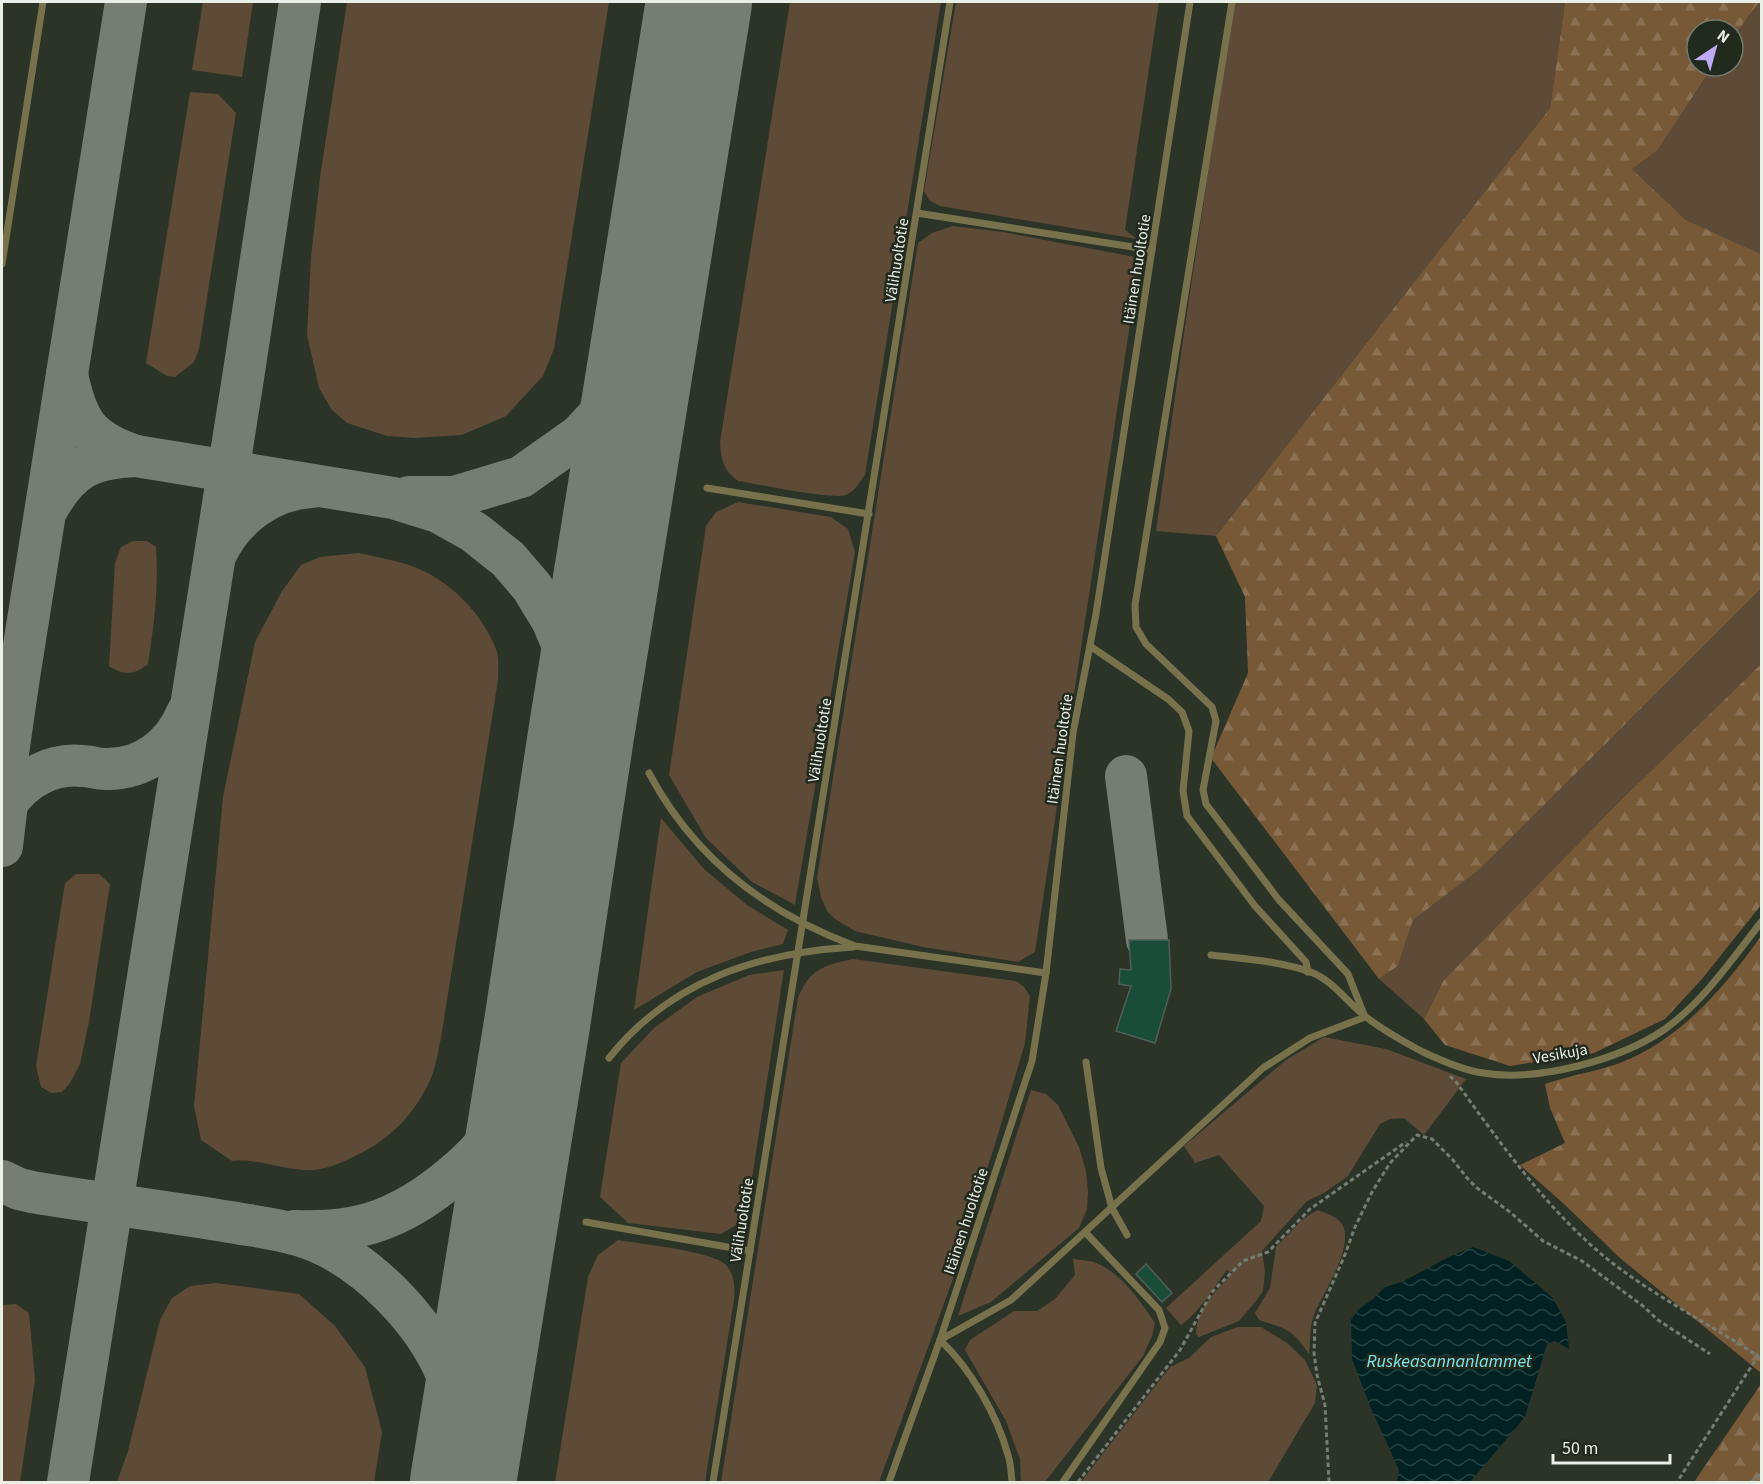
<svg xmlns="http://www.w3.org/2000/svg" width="1763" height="1484" viewBox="0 0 1763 1484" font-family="'Source Sans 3',sans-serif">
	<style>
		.green { fill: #5d4b37 }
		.forest { fill: url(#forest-firs) }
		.water { fill: url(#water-waves) }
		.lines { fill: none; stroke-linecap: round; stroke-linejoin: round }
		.taxiway { stroke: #767d72; stroke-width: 42 }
		.runway { stroke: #767d72; stroke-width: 106 }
		.building { fill: #194c39; stroke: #4f5f58; stroke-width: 1.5 }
		.path { stroke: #767d72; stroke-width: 3; stroke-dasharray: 4.5 3; stroke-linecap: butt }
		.service { stroke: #78724c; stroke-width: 7 }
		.labels { text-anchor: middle; stroke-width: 5; stroke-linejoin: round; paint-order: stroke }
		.street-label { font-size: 16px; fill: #e9eee6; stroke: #22291d }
		.water-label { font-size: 18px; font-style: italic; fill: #82e4e8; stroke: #22291d }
	</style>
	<defs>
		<pattern id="forest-firs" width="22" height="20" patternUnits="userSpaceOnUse" patternTransform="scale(1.5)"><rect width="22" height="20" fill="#775937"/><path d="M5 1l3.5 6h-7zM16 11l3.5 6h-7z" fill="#8a7154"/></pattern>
		<pattern id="water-waves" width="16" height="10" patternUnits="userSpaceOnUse" patternTransform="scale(1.5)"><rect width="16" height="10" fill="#012123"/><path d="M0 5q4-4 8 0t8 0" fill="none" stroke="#264243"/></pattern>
	</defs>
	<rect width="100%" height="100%" fill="#2c3327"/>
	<g class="green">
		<path d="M 203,2 L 253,2 L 242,77 L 192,70 Z"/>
		<path d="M 347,2 L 609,2 L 554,349 L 543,376 L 506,416 L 462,435 L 414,438 L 387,436 L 347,423 L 332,410 L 319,388 L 307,335 L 311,257 L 320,177 Z"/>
		<path d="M 790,2 L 941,2 L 865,475 C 859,483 855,491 846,495 C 831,500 758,484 738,481 C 723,470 721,459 720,442 Z"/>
		<path d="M 956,2 L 1159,2 L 1125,230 L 1137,239 L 940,206 L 929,200 L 924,191 Z"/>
		<path d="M 1234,2 L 1565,2 L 1550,108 L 1216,536 L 1156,531 L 1187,312 Z"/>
		<path d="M 1759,2 L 1761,2 L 1761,254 L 1686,220 L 1632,169 L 1657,151 L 1713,66 L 1733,66 L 1733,38 Z"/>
		<path d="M 190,92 L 218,94 L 236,113 L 199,349 L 194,362 L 175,377 L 167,376 L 146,363 Z"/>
		<path d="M 953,226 L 1003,232 L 1140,258 L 1035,952 L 1018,962 L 923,947 L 855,931 L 835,919 L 827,911 L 821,897 L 817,878 L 918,243 L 932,233 Z"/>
		<path d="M 738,502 L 831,517 L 848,529 L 855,552 L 795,905 L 752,882 L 706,838 L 669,775 L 706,526 L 716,512 Z"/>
		<path d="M 133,541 L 147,541 L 156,547 C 159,587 154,624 148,664 C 134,675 125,676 109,666 L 115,563 L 121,547 Z"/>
		<path d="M 359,553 C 376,557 393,560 409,565 C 448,578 484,614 497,652 C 499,660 498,671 498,680 L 441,1038 C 438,1051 436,1066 431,1078 C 414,1117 387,1142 349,1159 C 338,1164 326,1169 314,1170 C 286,1172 260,1158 232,1161 L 201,1140 L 194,1106 L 223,797 L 255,642 L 282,591 L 301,565 L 320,557 Z"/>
		<path d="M 1761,589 L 1761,664 L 1622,799 L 1443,981 L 1424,1019 L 1379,979 L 1398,966 L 1413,920 L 1479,870 Z"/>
		<path d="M 661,818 L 704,869 L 747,905 L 788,930 L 783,944 L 751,952 L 697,972 L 634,1010 Z"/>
		<path d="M 76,874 L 99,874 L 110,884 L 89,1022 L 80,1064 L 70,1083 L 62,1092 L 51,1093 L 41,1087 L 36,1066 L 65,883 Z"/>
		<path d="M 853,959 L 1016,981 L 1024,987 L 1030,996 L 1025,1043 L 999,1131 L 954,1276 L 879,1482 L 721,1482 L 798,998 C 809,969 825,965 853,959 Z"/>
		<path d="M 784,970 L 747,1211 L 736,1225 L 721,1234 L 628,1223 L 600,1197 L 621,1063 L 654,1028 L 697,997 L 749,975 Z"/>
		<path d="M 1324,1037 L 1386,1049 L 1466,1079 L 1424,1135 L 1404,1118 L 1390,1119 L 1380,1124 L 1348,1176 L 1324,1193 L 1307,1201 L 1262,1251 L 1265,1272 L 1263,1291 L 1257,1300 L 1239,1321 L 1199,1337 L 1196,1334 C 1198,1304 1215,1294 1232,1273 L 1227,1270 C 1214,1287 1198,1314 1181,1325 L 1166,1308 L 1261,1221 L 1264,1206 L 1219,1155 L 1195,1163 L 1184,1146 L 1286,1060 Z"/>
		<path d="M 1031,1090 L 1046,1094 L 1058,1105 L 1079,1147 L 1086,1171 L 1088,1192 L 1087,1209 L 1079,1228 L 991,1302 L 958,1316 Z"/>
		<path d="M 1318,1210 C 1325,1213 1337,1216 1342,1224 C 1355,1245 1324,1292 1315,1312 C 1309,1325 1311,1339 1309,1354 C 1292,1329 1287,1329 1259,1320 L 1255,1313 L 1270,1288 L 1276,1247 L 1304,1218 Z"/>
		<path d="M 618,1240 C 640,1244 713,1251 726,1265 C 735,1275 735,1287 734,1300 L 705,1482 L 555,1482 L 588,1277 L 598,1255 Z"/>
		<path d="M 1073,1259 C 1080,1260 1089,1260 1096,1263 C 1122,1273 1140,1301 1155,1323 L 1152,1336 L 1143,1356 L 1045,1482 L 1021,1482 L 1020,1459 L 1006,1421 L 965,1350 L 970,1340 L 1014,1311 L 1037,1311 L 1055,1299 L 1075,1275 Z"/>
		<path d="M 216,1283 L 299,1294 L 335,1326 L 365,1367 L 382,1432 L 374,1482 L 117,1482 L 128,1451 L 160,1320 L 172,1298 L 190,1286 Z"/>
		<path d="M 16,1304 L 29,1313 L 35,1380 L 20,1482 L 2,1482 L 2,1305 Z"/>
		<path d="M 1238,1327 L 1261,1327 L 1287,1343 L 1305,1360 L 1317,1385 L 1315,1403 L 1268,1482 L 1081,1482 L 1170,1367 L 1189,1358 L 1211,1337 Z"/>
	</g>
	<g class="forest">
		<path d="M 1565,2 L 1759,2 L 1733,38 L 1733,30 L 1697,30 L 1697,66 L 1713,66 L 1657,151 L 1632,169 L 1686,220 L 1761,254 L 1761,589 L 1479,870 L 1413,920 L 1398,966 L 1379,979 L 1211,758 L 1248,673 L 1245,597 L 1216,536 L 1550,108 Z"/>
		<path d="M 1761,664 L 1761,905 L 1702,979 L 1665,1019 L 1594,1053 L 1510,1066 L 1445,1045 L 1424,1019 L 1443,981 L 1622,799 Z"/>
		<path d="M 1761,936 L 1761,1373 L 1620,1258 L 1564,1204 L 1520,1165 L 1565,1143 L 1550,1108 L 1545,1084 C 1570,1075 1596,1072 1620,1063 C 1680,1040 1725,987 1761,936 Z"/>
		<path d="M 1761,1384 L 1761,1482 L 1694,1482 Z"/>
	</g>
	<path class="water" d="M 1473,1247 L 1509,1261 L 1552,1297 L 1566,1322 L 1569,1349 L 1555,1341 L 1547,1344 L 1525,1417 L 1470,1482 L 1397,1482 L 1399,1470 L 1371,1408 L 1352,1359 L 1351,1320 L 1358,1310 L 1373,1299 L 1385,1287 L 1402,1282 L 1449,1257 Z"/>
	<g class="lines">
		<g class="taxiway">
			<path d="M 67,374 C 77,423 88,440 136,456"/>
			<path d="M 409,497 L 454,497 L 521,477 L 579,436 L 607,406 L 636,351 L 651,304"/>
			<path d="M 46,511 C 69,469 89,458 136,456 L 393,498 L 438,512 L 474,532 L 508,559 L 532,587 L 552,620 L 565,651 L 575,689 L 581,735"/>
			<path d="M 216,554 C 233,517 270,489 312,487"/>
			<path d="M 1126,776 L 1147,940"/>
			<path d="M 7,803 C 24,778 52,763 82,766 C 90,766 97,769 105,769 C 143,770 173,747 187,713"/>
			<path d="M 2,846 L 7,803 L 7,760 L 19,677 L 126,2"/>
			<path d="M 2,1181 L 19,1189 L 32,1192 C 98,1203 164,1211 230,1222 C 258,1227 289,1230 315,1241 C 369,1263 425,1321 447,1375 C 460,1408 462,1447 460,1482"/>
			<path d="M 295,1231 C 325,1232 362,1229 390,1216 C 428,1200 483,1156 503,1119 C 520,1089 528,1057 537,1024"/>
			<path d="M 68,1482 L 243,378 L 300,2"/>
		</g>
		<path class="runway" d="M 463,1482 L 537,1024 L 581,735 L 699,2"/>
	</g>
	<g class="building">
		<path d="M 1129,940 L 1169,940 L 1171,989 L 1155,1043 L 1116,1031 L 1131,986 L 1119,984 L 1120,969 L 1131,970 Z"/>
		<path d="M 1146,1264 L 1172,1293 L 1162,1302 L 1136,1274 Z"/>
	</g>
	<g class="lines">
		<g class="path">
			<path d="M 1450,1076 L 1456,1082 C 1502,1145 1552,1217 1615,1265 C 1660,1299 1711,1325 1758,1356 L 1677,1482"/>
			<path d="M 1078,1482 L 1180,1350 L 1212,1292 L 1243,1261 L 1268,1252 L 1310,1209 L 1406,1142"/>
			<path d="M 1329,1482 L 1325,1405 L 1317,1375 L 1314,1353 L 1315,1323 L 1344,1257 L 1355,1227 L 1372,1192 L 1390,1163 L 1417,1135 L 1432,1139 L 1453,1160 L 1467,1178 L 1477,1188 L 1510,1212 L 1543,1241 L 1582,1261 L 1643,1306 L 1658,1320 L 1710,1354"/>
			<path d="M 1751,1482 L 1762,1473"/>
		</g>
		<g class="service">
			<path d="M 917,213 L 1152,250"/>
			<path d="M 2,264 L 43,2"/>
			<path d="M 707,488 L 869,514"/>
			<path d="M 1090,646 L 1168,699 L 1182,712 L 1189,731 L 1183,791 L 1187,816 L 1255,906 L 1306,962 L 1308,972"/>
			<path d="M 649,773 C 694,858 766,913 855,946 L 1046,973"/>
			<path d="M 1211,955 C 1243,959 1283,961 1313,973 C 1334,982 1348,1003 1366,1017 C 1383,1030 1404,1042 1423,1052 C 1442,1061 1463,1070 1483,1073 C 1538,1082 1620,1060 1665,1029 C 1704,1001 1733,958 1762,921"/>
			<path d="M 609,1058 C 671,980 758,953 853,947"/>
			<path d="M 1086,1062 L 1101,1168 L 1112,1208 L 1127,1235"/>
			<path d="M 586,1222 L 750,1251"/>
			<path d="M 713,1482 L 950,2"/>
			<path d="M 889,1482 L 940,1340 L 1032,1061 L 1046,973 L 1073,733 L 1096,614 L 1190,2"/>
			<path d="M 1012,1482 C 1011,1473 1011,1464 1008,1455 C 997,1415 971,1369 940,1340 L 1011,1300 L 1263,1068 L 1310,1038 L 1365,1017 L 1348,974 L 1279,900 L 1206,804 L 1203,790 L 1216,721 L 1212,707 L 1146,644 L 1136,627 L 1135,605 L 1232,2"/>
			<path d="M 1063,1482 L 1160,1342 L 1165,1328 L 1159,1310 L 1085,1232"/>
		</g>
	</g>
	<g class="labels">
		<g class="street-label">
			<text transform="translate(896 260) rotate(-81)" y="6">Välihuoltotie</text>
			<text transform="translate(1136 269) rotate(-81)" y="6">Itäinen huoltotie</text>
			<text transform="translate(819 740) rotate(-81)" y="6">Välihuoltotie</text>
			<text transform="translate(1059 749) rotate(-82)" y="6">Itäinen huoltotie</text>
			<text transform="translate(1560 1053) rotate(-10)" y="6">Vesikuja</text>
			<text transform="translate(741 1220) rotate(-81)" y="6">Välihuoltotie</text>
			<text transform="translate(965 1221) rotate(-72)" y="6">Itäinen huoltotie</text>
		</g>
		<g class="water-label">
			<text x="1449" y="1367">Ruskeasannanlammet</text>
		</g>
	</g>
	<rect width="1763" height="1484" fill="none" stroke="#e9eee6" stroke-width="6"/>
	<g transform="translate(1715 48) rotate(36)"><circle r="28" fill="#22291d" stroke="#72786d" stroke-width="1.5"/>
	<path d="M0-4.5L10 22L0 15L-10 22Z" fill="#bea9f4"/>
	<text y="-9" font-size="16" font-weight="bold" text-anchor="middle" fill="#e9eee6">N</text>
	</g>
	<path d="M1553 1454v9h117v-9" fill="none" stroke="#e9eee6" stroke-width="3"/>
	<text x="1562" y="1454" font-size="18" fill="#e9eee6" stroke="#22291d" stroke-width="4.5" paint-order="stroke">50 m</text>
</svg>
